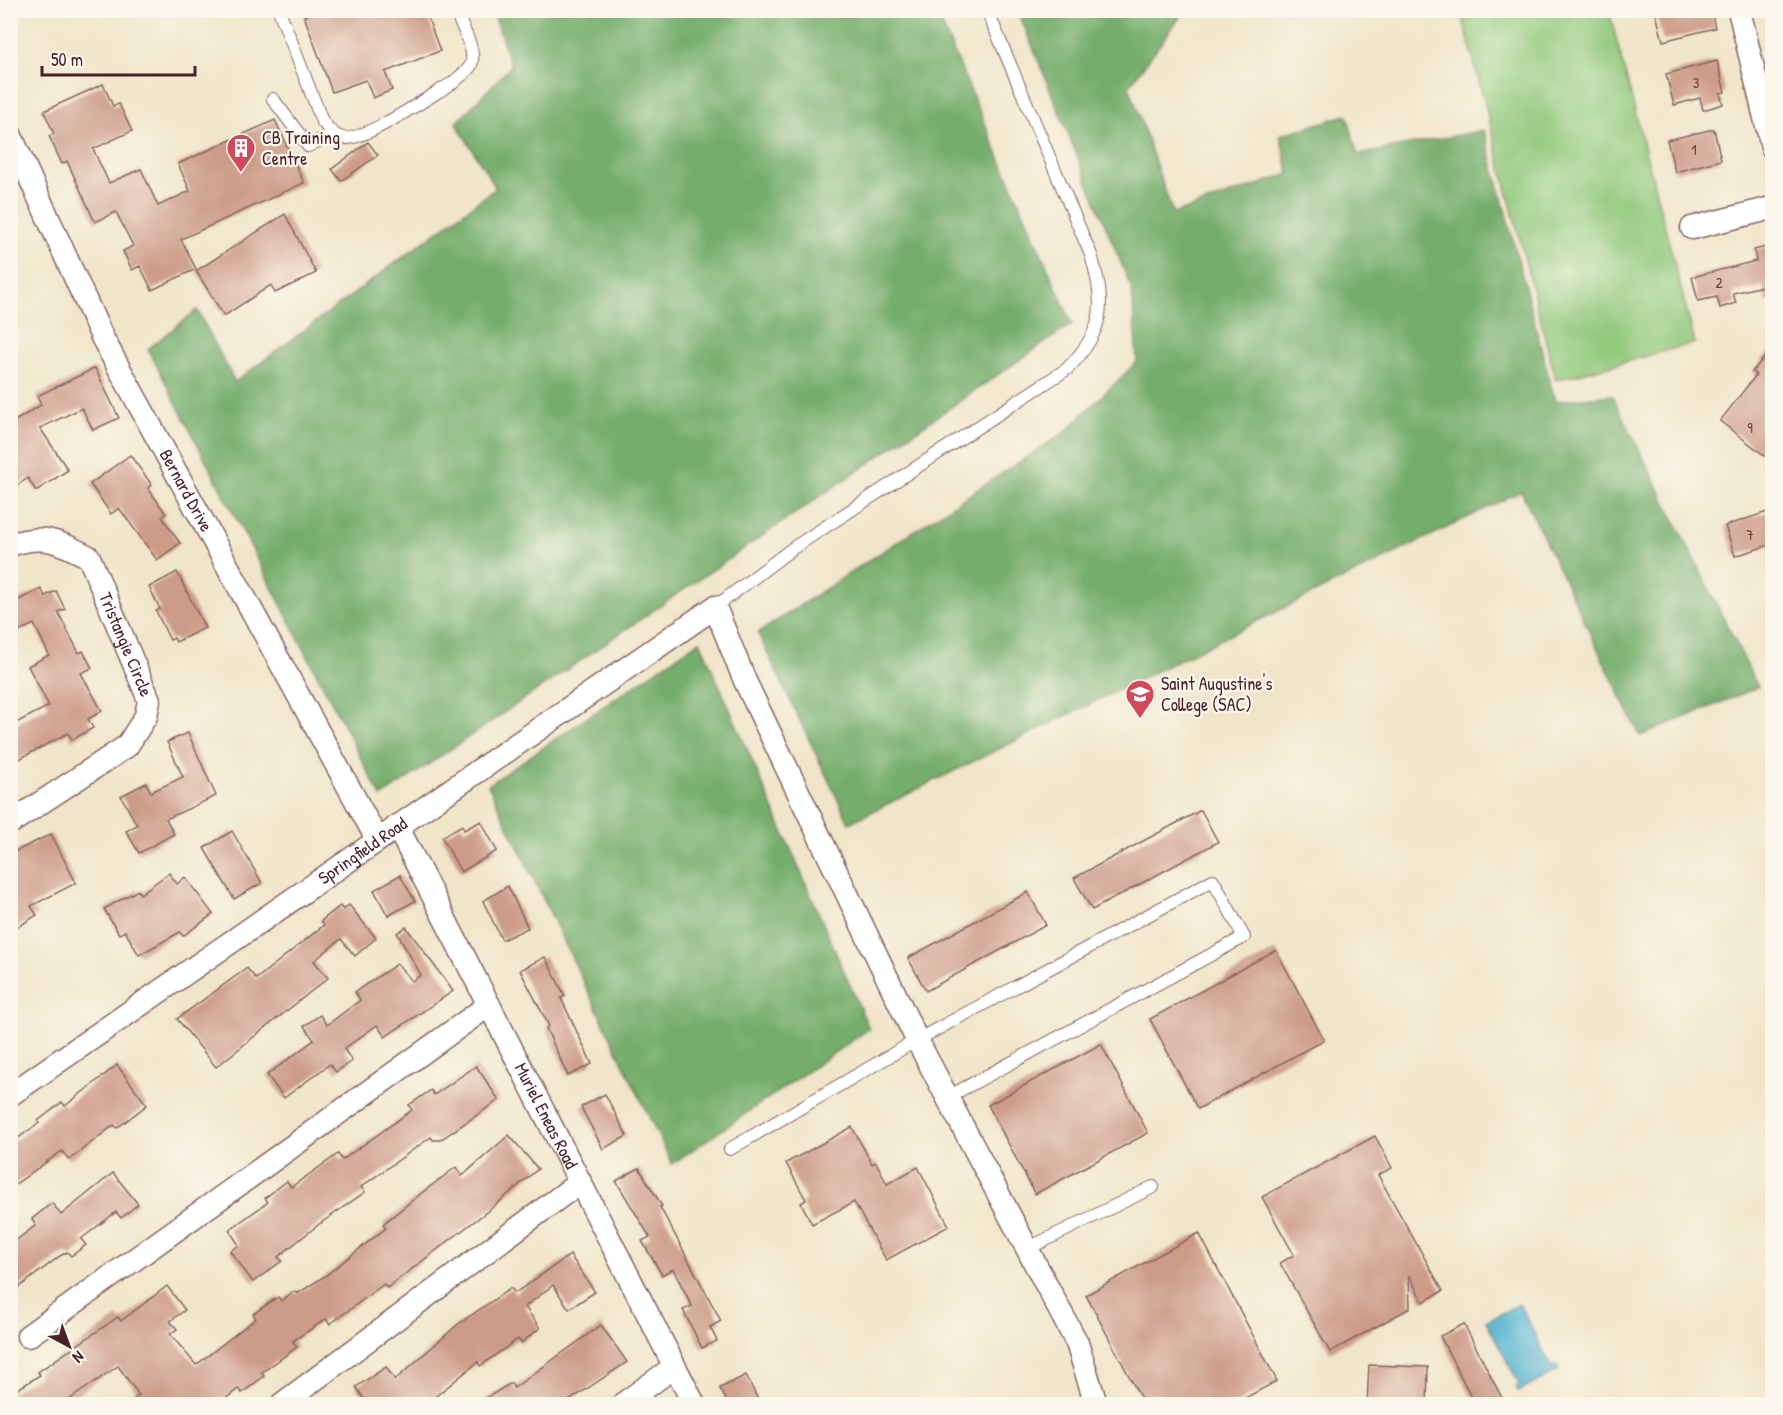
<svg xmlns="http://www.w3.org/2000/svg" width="1783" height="1415" viewBox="0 0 1783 1415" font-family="'Patrick Hand',sans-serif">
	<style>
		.green { fill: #91c97c; stroke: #6e7454; stroke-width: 1.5 }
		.forest { fill: #74ad6c; stroke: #5f664c; stroke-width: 1.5 }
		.water { fill: #4eb1cd; stroke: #4c687c; stroke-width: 1.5 }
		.building { fill: #cd9c89 }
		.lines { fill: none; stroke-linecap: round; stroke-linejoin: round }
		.lane-casing { stroke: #846462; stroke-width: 14 }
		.street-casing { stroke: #846462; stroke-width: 25 }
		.lane { stroke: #fff; stroke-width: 12 }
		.street { stroke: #fff; stroke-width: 22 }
		.labels { text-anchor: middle; stroke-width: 4.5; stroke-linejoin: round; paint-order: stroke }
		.number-label { font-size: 15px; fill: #6b3e42 }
		.poi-label { font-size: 18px; fill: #4a1f2b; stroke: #fbf7ec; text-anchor: start }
		.street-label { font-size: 18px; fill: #4a1f2b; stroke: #fbf7ec }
	</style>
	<rect width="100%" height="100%" fill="#fbf7ec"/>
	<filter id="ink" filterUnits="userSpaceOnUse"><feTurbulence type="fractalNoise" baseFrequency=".0167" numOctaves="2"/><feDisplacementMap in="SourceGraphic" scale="12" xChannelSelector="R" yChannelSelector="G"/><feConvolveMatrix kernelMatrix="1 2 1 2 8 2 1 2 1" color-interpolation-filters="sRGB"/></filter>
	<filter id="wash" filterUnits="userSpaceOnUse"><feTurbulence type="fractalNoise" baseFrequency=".008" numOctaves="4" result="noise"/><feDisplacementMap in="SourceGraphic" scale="24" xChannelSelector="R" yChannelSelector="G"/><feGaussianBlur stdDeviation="1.35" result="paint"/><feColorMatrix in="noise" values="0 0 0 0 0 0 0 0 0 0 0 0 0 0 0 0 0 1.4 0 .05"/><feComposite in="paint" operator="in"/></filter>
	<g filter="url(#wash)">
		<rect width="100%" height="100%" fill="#f0e5c9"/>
		<path class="green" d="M 1461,11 L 1609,11 L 1695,343 L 1556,380 Z"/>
		<g class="forest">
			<path d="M 492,10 L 936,11 L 1072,324 L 381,797 L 148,349 L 197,310 L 235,382 L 496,188 L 456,123 L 511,66 Z"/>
			<path d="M 1018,11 L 1180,11 L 1180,17 L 1129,86 L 1173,214 L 1289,174 L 1280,135 L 1347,115 L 1358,155 L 1484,130 L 1555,401 L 1612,395 L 1758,687 L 1640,736 L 1521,491 L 849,823 L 758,633 L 1064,433 L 1137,362 L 1132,290 Z"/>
			<path d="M 700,641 L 869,1029 L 672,1164 L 488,785 Z"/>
		</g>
		<path class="water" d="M 1519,1304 L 1552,1367 L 1556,1365 L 1559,1370 L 1519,1392 L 1516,1387 L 1519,1384 L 1486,1321 Z"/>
		<g id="blocks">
			<g class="building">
				<path d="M 318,10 L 425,10 L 440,51 L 385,72 L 392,90 L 373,98 L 366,80 L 332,92 L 304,16 Z"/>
				<path d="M 1655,10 L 1711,10 L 1715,28 L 1663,41 Z"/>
				<path d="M 1717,61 L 1725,92 L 1720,93 L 1723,104 L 1703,110 L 1700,98 L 1674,105 L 1666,74 Z"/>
				<path d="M 103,84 L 113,106 L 119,104 L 132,131 L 93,149 L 109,183 L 141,169 L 158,206 L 190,191 L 178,164 L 275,120 L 304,183 L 181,239 L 196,269 L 152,290 L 140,266 L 132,270 L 123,251 L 133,246 L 116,212 L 95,222 L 67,161 L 62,164 L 49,136 L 54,134 L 44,111 Z"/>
				<path d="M 1714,129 L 1721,160 L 1675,172 L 1667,140 Z"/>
				<path d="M 368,142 L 378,155 L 341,181 L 332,169 Z"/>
				<path d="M 285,214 L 316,273 L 275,293 L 271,285 L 224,316 L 196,271 Z"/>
				<path d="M 1773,245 L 1773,301 L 1766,302 L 1763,286 L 1733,293 L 1736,303 L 1720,308 L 1717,297 L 1698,301 L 1692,277 L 1756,261 L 1754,250 Z"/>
				<path d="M 1773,347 L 1773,462 L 1720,421 L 1756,375 L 1752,372 Z"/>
				<path d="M 95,368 L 119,418 L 93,430 L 82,408 L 40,428 L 68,470 L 36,491 L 28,478 L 10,490 L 10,424 L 41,405 L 37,396 Z"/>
				<path d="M 130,455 L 152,485 L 148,488 L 166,514 L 162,517 L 180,543 L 157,560 L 119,508 L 111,514 L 90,484 Z"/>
				<path d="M 1773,510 L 1773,544 L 1735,556 L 1725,526 Z"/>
				<path d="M 177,572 L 205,628 L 176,642 L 174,638 L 170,640 L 166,632 L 156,611 L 160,609 L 149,587 Z"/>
				<path d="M 41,589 L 45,596 L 56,591 L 65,609 L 58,612 L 79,653 L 83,651 L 92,668 L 81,673 L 102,711 L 88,719 L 93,728 L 72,740 L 68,733 L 10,764 L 10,726 L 49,706 L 28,666 L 49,655 L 34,624 L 10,636 L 10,604 Z"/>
				<path d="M 188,733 L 216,796 L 166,819 L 174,834 L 139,853 L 126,831 L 137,825 L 121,796 L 146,783 L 151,792 L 183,777 L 167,742 Z"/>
				<path d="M 1201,810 L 1218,842 L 1092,910 L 1074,878 Z"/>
				<path d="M 481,821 L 497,851 L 461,872 L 442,837 L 462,825 L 464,830 Z"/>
				<path d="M 232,831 L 262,883 L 234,899 L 204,848 Z"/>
				<path d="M 51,834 L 76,883 L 31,906 L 37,915 L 10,932 L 10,854 Z"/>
				<path d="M 169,873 L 177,884 L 185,877 L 213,914 L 183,936 L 180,932 L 139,955 L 125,931 L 119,934 L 104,909 L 138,890 L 140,894 Z"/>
				<path d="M 400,875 L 415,901 L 388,916 L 374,890 Z"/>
				<path d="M 508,886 L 528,928 L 502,940 L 483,901 Z"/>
				<path d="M 1028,892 L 1046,925 L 926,991 L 908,958 Z"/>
				<path d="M 349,905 L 376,938 L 355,956 L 341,939 L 314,961 L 328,978 L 216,1067 L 177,1019 L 247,968 L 256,979 L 324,925 L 321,921 L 340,906 L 343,910 Z"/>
				<path d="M 406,927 L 453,991 L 385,1037 L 377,1025 L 344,1049 L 352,1061 L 336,1072 L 330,1064 L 284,1098 L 267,1075 L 314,1040 L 304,1026 L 320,1015 L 327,1025 L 360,1000 L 355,992 L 397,964 L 412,981 L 421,975 L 397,933 Z"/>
				<path d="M 1276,950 L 1324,1040 L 1198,1109 L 1150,1019 Z"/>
				<path d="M 545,957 L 565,996 L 561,998 L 592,1064 L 568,1076 L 546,1028 L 549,1026 L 520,970 Z"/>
				<path d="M 1101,1044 L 1148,1133 L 1035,1194 L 988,1105 Z"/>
				<path d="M 117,1065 L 147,1105 L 117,1128 L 114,1125 L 69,1160 L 62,1151 L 10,1188 L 10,1144 L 39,1123 L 38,1121 L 62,1102 L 65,1106 Z"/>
				<path d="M 476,1066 L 499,1100 L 440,1140 L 433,1140 L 431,1137 L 361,1187 L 365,1192 L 318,1225 L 278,1257 L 282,1261 L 253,1282 L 230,1251 L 239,1245 L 229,1230 L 268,1202 L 265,1198 L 287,1181 L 291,1187 L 338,1154 L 342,1160 L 412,1110 L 409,1105 L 431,1090 L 434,1095 Z"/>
				<path d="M 605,1094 L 627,1136 L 603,1149 L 581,1107 Z"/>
				<path d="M 852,1127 L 872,1164 L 876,1162 L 887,1184 L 918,1167 L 949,1226 L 886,1260 L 854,1202 L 812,1224 L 801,1203 L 806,1200 L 786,1163 Z"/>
				<path d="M 509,1135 L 538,1169 L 493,1207 L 387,1288 L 384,1284 L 330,1324 L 326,1319 L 293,1341 L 297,1347 L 261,1373 L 264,1376 L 242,1393 L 238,1389 L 219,1404 L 127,1404 L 139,1395 L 118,1366 L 63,1404 L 10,1404 L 10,1394 L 40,1375 L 38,1372 L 118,1317 L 121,1321 L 167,1286 L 185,1310 L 170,1321 L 177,1329 L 170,1334 L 196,1365 L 256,1318 L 253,1314 L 278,1297 L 281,1301 L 295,1291 L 297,1294 L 325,1276 L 386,1228 L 383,1224 L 423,1192 L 456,1167 L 462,1176 Z"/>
				<path d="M 1375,1136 L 1392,1168 L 1378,1175 L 1443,1291 L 1423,1302 L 1409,1275 L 1410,1308 L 1330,1352 L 1280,1263 L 1294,1255 L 1262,1197 Z"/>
				<path d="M 639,1168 L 662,1206 L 660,1207 L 721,1321 L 710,1327 L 717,1341 L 702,1348 L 683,1310 L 692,1306 L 673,1269 L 662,1275 L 642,1241 L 650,1237 L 616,1181 Z"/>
				<path d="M 113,1173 L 138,1204 L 121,1218 L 116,1212 L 81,1239 L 86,1245 L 71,1256 L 67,1252 L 60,1256 L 18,1288 L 10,1279 L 10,1245 L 36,1225 L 32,1219 L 52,1203 L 61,1215 Z"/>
				<path d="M 1199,1233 L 1277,1381 L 1234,1404 L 1144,1404 L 1086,1295 Z"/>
				<path d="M 570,1255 L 595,1292 L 569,1309 L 553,1285 L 525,1307 L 540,1328 L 521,1343 L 518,1339 L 480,1366 L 478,1362 L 426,1404 L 367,1404 L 356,1387 L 386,1367 L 395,1380 L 457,1325 L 511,1288 L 515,1293 Z"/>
				<path d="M 1464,1324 L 1505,1404 L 1475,1404 L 1440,1336 Z"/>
				<path d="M 601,1325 L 627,1362 L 564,1404 L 476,1404 L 511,1383 L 514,1388 Z"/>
				<path d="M 1369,1365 L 1428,1367 L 1427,1404 L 1367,1404 Z"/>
				<path d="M 746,1375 L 760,1404 L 728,1404 L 720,1388 Z"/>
			</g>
		</g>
	</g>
	<g filter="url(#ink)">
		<use href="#blocks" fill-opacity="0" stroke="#846462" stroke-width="1.5"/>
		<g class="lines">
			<g class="lane-casing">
				<g id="lane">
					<path d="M 279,10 L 322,121 C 328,128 333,136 343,138 C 364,142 433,94 454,82 C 459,77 468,71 471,65 C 477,50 460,24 455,10"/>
					<path d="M 273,99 L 308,146 L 333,134"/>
					<path d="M 715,607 L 793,548 L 1067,369 C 1105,331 1106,304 1091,255 L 987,10"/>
					<path d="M 730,1149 L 917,1040 L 1213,880 L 1244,937 L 946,1098"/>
					<path d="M 1027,1249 L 1153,1187"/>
				</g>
			</g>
			<g class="street-casing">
				<g id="street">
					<path d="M 1739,10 L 1772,147"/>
					<path id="s1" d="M 10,134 L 103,339 L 377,839"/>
					<path d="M 1692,228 L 1772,208"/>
					<path id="s2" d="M 10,545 C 44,533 59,542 89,557 L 149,700 L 146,716 L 127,746 L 10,823"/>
					<path id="s3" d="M 397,826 L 694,1404"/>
					<path id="s4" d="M 10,1095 L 715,607 L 745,681 L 917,1040 L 1077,1343 L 1096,1404"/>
					<path d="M 28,1336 L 489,1005"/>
					<path d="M 282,1404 L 580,1182"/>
					<path d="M 623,1404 L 674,1367"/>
				</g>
			</g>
			<use href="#lane" class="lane"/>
			<use href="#street" class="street"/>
		</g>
	</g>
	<defs>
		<g id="building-pin" transform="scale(1.5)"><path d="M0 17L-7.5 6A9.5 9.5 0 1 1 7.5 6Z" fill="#d1495b" stroke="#fbf7ec"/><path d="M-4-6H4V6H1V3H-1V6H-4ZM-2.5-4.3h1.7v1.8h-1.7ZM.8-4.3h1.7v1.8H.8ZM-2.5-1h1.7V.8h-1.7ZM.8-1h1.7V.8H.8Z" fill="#fff"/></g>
		<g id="school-pin" transform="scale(1.5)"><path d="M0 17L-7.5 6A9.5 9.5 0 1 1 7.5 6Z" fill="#d1495b" stroke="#fbf7ec"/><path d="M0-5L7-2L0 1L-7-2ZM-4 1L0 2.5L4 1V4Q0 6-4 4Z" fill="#fff"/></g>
	</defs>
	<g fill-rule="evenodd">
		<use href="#building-pin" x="241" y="148"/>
		<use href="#school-pin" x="1140" y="694"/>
	</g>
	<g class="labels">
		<g class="number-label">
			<text x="1696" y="88">3</text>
			<text x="1694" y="155">1</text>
			<text x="1719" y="288">2</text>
			<text x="1750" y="433">9</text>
			<text x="1750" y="540">7</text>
		</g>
		<g class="poi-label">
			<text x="262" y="144">CB Training<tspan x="262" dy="21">Centre</tspan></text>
			<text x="1161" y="690">Saint Augustine's<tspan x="1161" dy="21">College (SAC)</tspan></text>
		</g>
		<g class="street-label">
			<text dy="6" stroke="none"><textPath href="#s1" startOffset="398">Bernard Drive</textPath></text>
			<text dy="6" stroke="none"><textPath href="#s2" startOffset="178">Tristangie Circle</textPath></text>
			<text dy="6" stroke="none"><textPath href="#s4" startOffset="429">Springfield Road</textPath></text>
			<text dy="6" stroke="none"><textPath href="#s3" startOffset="326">Muriel Eneas Road</textPath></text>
		</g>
	</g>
	<rect width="1783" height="1415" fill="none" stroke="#fbf7ec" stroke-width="36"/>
	<g transform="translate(69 1346) rotate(139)" stroke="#fbf7ec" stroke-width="4.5" paint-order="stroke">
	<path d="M0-4.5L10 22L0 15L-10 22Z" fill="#4a1f2b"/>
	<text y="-9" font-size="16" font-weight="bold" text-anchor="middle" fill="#4a1f2b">N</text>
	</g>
	<path d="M42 66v9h153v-9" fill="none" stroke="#4a1f2b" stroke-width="3"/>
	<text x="51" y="66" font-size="18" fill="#4a1f2b" stroke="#fbf7ec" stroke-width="4.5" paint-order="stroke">50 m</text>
</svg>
